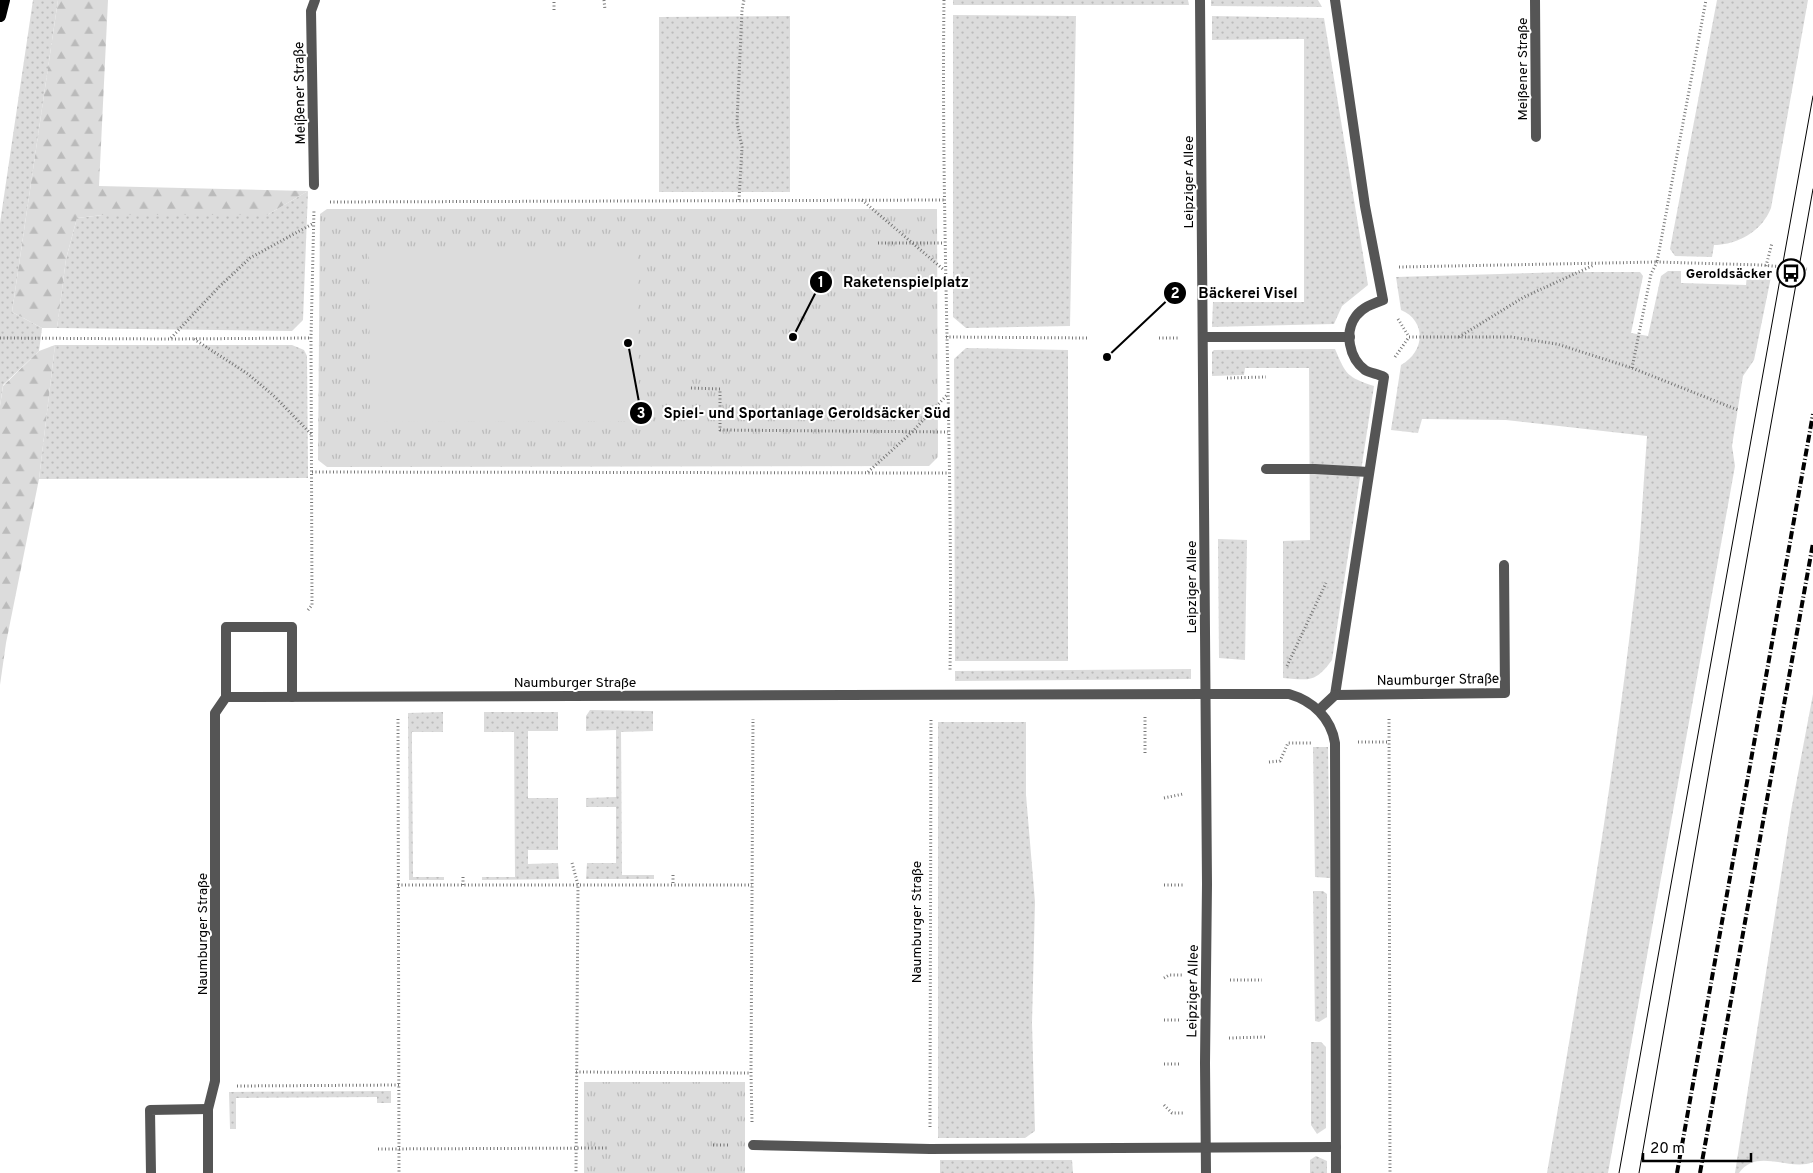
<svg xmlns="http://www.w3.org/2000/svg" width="1813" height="1173" viewBox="0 0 1813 1173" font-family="Overpass,sans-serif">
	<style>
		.grass { fill: url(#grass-dots) }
		.forest { fill: url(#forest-firs) }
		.park { fill: url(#park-tufts) }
		.pitch { fill: #dcdcdc }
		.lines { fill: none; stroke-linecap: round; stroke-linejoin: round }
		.path { stroke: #777; stroke-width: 3; stroke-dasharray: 1 2.5; stroke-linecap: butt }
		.lane { stroke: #555; stroke-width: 10 }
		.street { stroke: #555; stroke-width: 10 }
		.primary { stroke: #000; stroke-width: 12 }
		.tram { stroke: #000; stroke-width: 1 }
		.rail { stroke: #000; stroke-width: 4; stroke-dasharray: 8 2.5 1 2.5; stroke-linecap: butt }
		.labels { text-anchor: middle; stroke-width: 4; stroke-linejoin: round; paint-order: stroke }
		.street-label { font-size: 14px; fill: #000; stroke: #fff }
		.poi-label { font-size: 14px; font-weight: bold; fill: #000; stroke: #fff; text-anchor: end }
		.leader { fill: none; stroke: #000; stroke-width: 2 }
		.callout-dot { fill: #000; stroke: #fff; stroke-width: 2 }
		.mark-label { font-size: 15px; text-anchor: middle; font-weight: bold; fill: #fff }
		.callout-label { font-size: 15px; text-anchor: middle; font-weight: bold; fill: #000; stroke: #fff; stroke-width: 4; stroke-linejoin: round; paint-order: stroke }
	</style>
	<defs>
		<pattern id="grass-dots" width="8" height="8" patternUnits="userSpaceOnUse" patternTransform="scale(1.25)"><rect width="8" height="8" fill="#dcdcdc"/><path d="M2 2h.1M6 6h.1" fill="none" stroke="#bbb" stroke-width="1.8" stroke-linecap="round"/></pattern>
		<pattern id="forest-firs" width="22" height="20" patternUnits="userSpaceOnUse" patternTransform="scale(1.25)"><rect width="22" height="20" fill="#dcdcdc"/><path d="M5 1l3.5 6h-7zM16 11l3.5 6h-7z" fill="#bbb"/></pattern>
		<pattern id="park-tufts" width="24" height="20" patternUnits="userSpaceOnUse" patternTransform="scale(1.25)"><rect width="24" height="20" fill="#dcdcdc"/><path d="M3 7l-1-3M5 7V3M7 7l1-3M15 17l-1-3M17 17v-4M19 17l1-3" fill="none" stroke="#bbb"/></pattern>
	</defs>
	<rect width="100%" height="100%" fill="#fff"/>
	<g class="grass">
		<path d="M 33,0 L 58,0 L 12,312 L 42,328 L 39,351 L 3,385 L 0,406 L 0,223 Z"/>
		<path d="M 953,0 L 1188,0 L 1189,5 L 953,5 Z"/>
		<path d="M 1211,0 L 1318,0 L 1322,7 L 1211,6 Z"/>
		<path d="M 1717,0 L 1808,0 L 1771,208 C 1769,213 1766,218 1763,222 C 1752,236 1732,245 1714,245 L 1712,257 L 1675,256 L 1670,249 Z"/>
		<path d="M 953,15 L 1076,16 L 1070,326 L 966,328 L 953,317 Z"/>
		<path d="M 790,16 L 790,192 L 659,192 L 659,17 Z"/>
		<path d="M 1212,16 L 1324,18 L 1368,285 L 1342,306 L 1334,324 L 1212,327 L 1213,302 L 1304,302 L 1304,39 L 1212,40 Z"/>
		<path d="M 308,191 L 303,320 L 292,331 L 57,328 L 66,259 L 77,218 L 103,215 L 267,215 Z"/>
		<path d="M 1668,271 L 1681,271 L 1681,283 L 1746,285 L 1747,274 L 1771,277 L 1754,360 L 1743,376 L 1732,446 L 1735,466 L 1608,1173 L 1547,1173 C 1580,979 1613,786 1635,590 C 1641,539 1643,487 1647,436 L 1506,420 L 1422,419 L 1418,433 L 1391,430 L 1401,365 C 1425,352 1427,321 1401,310 L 1396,277 L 1566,272 L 1640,272 L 1643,276 L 1631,333 L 1648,336 L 1661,276 Z"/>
		<path d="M 55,345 L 292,345 L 304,350 L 307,356 L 308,478 L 39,479 Z"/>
		<path d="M 966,348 L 1068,350 L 1068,661 L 955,661 L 954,359 Z"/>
		<path d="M 1335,349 C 1346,375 1347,377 1374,386 L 1332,660 C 1315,683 1310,680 1283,678 L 1283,541 L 1310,540 L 1309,368 L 1245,368 L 1244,375 L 1212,376 L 1212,352 L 1214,350 Z"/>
		<path d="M 1218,539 L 1247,540 L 1245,660 L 1219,658 Z"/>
		<path d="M 1191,669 L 1191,679 L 955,681 L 955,671 Z"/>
		<path d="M 1813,694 L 1813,1162 C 1790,1172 1757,1147 1739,1173 L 1735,1173 L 1791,811 Z"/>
		<path d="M 590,710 L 653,711 L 653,731 L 621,732 L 622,875 L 654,875 L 654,879 L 586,879 L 587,863 L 616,863 L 616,807 L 586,807 L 586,798 L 616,797 L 616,730 L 586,731 L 586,716 Z"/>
		<path d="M 443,712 L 443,732 L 412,732 L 412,748 L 413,877 L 444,877 L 444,880 L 409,880 L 408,713 Z"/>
		<path d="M 484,712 L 558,712 L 558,731 L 528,731 L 528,798 L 558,798 L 558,850 L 528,850 L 528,864 L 558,863 L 559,879 L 482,880 L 482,877 L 515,877 L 514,732 L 484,732 Z"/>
		<path d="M 938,722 L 1026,722 L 1026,795 L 1035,902 L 1032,1023 L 1035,1131 L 1025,1138 L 938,1138 Z"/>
		<path d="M 1313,747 L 1328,747 L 1330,878 L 1315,877 Z"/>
		<path d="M 1313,891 L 1323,891 L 1327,894 L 1327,1017 L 1319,1022 L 1315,1021 Z"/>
		<path d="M 1311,1042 L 1321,1042 L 1326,1047 L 1326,1128 L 1317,1134 L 1311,1125 Z"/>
		<path d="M 391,1091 L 391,1103 L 377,1103 L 377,1097 L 236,1098 L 236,1129 L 230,1129 L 229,1092 Z"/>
		<path d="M 1316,1156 L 1327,1161 L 1327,1173 L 1310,1173 L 1310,1160 Z"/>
		<path d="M 940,1160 L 1072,1160 L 1073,1173 L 940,1173 Z"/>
	</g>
	<g class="forest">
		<path d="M 58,0 L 108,0 L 99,186 L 308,191 L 267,215 L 103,215 L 77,218 L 66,259 L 57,328 L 42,328 L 12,312 Z"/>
		<path d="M 55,345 L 39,479 L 6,643 L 0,685 L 0,406 L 3,386 L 39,351 Z"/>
	</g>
	<g class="park">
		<path d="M 327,209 L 937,209 L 938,457 L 929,466 L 327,467 L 318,460 L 320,214 Z"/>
		<rect x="584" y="1082" width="161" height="91"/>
	</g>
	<path class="pitch" d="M 369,252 L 638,252 L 639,421 L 370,422 Z"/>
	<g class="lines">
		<g class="path">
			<path d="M 604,0 L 605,10"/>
			<path d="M 944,0 C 941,224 953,448 950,672"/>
			<path d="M 554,10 L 554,0"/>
			<path d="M 739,200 L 742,147 L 737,122 L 742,10 L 744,0"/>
			<path d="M 862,200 L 944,270"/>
			<path d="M 330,202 L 944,200"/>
			<path d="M 878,243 L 944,243"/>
			<path d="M 1766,266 L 1772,243"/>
			<path d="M 1399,267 L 1657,262 L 1706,0"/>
			<path d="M 1398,319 L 1409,337"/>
			<path d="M 946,337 L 1088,338"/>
			<path d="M 1409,337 L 1511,337 L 1557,344 L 1632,368 L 1738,410"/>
			<path d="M 1459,337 L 1524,297 L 1594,265"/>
			<path d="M 0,338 L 168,339 L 311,338"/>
			<path d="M 171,338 L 219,287 L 250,258 L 314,223"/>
			<path d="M 1159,338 L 1178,338"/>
			<path d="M 194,339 L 248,374 L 275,397 L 311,434"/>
			<path d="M 1395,357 L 1409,337"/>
			<path d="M 1632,368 L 1651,274 L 1657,262 L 1761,265 L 1807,269"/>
			<path d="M 1227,378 L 1266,377"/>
			<path d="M 691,388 L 720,389 L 720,430 L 948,432"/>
			<path d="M 312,472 L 949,473"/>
			<path d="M 868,472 L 912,432 L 947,395"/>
			<path d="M 308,610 L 312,605 L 311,338 L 314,209"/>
			<path d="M 1287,666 L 1326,583"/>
			<path d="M 1145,717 L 1145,754"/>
			<path d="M 398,719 L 399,1173"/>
			<path d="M 1389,719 L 1390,1173"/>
			<path d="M 1358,742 L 1389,742"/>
			<path d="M 1269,762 L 1280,761 L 1288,743 L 1312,743"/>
			<path d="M 1164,798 L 1183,794"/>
			<path d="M 572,863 L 578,885 L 576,1173"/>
			<path d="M 673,875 L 673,885"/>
			<path d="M 463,877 L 463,885"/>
			<path d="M 398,885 L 752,885"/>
			<path d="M 1164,885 L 1183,885"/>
			<path d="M 1164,978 L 1169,975 L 1184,975"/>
			<path d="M 1230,980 L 1262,980"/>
			<path d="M 1164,1020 L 1181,1020"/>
			<path d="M 1229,1038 L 1266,1037"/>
			<path d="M 1164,1064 L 1181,1064"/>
			<path d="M 576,1072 L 751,1073"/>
			<path d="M 237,1086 L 399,1085"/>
			<path d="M 1164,1105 L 1172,1113 L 1183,1113"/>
			<path d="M 752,1122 L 751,1073 L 753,719"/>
			<path d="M 930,1127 L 931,718"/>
			<path d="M 713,1145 L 730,1145"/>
			<path d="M 378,1149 L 607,1148"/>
		</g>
		<g class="lane">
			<path d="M 1200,0 L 1207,884 L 1205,1063 L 1206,1173"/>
			<path d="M 1203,337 L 1350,337"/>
			<path d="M 1266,469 L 1315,469 L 1369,472"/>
			<path d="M 753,1145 L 930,1149 L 1336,1147"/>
		</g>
		<g class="street">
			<path d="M 1335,0 L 1365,206 L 1383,300 C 1372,304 1363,307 1356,316 C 1344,332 1349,358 1365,370 C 1370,373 1378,374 1384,377 L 1335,695"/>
			<path d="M 1535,0 L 1536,137"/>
			<path d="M 314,185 L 311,11 L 315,0"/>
			<path d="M 1335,695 L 1505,693 L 1504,565"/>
			<path d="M 226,697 L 1205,694 L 1289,694 C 1313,701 1331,718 1335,743 L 1336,1173"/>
			<path d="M 1319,710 L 1335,695"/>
			<path d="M 151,1173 L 150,1110 L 208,1109"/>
			<path d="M 208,1173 L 208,1109 L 215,1081 L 215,713 L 226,697 L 226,627 L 292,627 L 292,697"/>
		</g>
		<path class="primary" d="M 0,16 L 4,0"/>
		<g class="tram">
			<path d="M 1619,1173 L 1813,96"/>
			<path d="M 1639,1173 L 1712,754 L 1813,189"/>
		</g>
		<g class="rail">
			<path d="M 1677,1173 L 1813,414"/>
			<path d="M 1700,1173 L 1813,543"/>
		</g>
	</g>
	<defs>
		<g id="bus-ring" transform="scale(1.4375)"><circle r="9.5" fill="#fff" stroke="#000" stroke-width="1.5"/><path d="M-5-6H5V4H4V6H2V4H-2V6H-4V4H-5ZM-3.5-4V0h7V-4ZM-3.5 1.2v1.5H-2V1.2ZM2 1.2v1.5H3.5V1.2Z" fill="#000"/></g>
	</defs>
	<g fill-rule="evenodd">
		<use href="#bus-ring" x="1791" y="273"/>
	</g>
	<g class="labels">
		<g class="street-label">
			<text transform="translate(1522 69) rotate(-90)" y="5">Meißener Straße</text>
			<text transform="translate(299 93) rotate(-91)" y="5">Meißener Straße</text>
			<text transform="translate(1188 182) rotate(-90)" y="5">Leipziger Allee</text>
			<text transform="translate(1191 587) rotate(-90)" y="5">Leipziger Allee</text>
			<text transform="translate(1438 679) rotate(-1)" y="5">Naumburger Straße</text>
			<text x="575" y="687">Naumburger Straße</text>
			<text transform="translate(916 922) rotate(-90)" y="5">Naumburger Straße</text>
			<text transform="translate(202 934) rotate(-90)" y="5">Naumburger Straße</text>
			<text transform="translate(1192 991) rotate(-89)" y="5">Leipziger Allee</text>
		</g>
		<g class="poi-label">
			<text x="1772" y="278">Geroldsäcker</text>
		</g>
	</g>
	<path class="leader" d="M793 337L821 282M1107 357L1175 293M628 343L641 413"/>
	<g class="callout-dot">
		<circle cx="793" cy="337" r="5"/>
		<circle cx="1107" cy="357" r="5"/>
		<circle cx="628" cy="343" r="5"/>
		<circle cx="821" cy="282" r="12"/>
		<circle cx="1175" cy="293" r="12"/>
		<circle cx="641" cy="413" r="12"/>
	</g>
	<g class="mark-label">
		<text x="821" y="287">1</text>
		<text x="1175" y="298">2</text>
		<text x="641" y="418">3</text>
	</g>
	<g class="callout-label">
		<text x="906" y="287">Raketenspielplatz</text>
		<text x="1248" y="298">Bäckerei Visel</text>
		<text x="807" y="418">Spiel- und Sportanlage Geroldsäcker Süd</text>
	</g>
	<path d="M1643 1153v8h108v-8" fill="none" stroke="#000000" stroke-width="2.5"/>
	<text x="1650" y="1153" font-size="15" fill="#000000" stroke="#ffffff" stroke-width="4" paint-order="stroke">20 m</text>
</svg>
